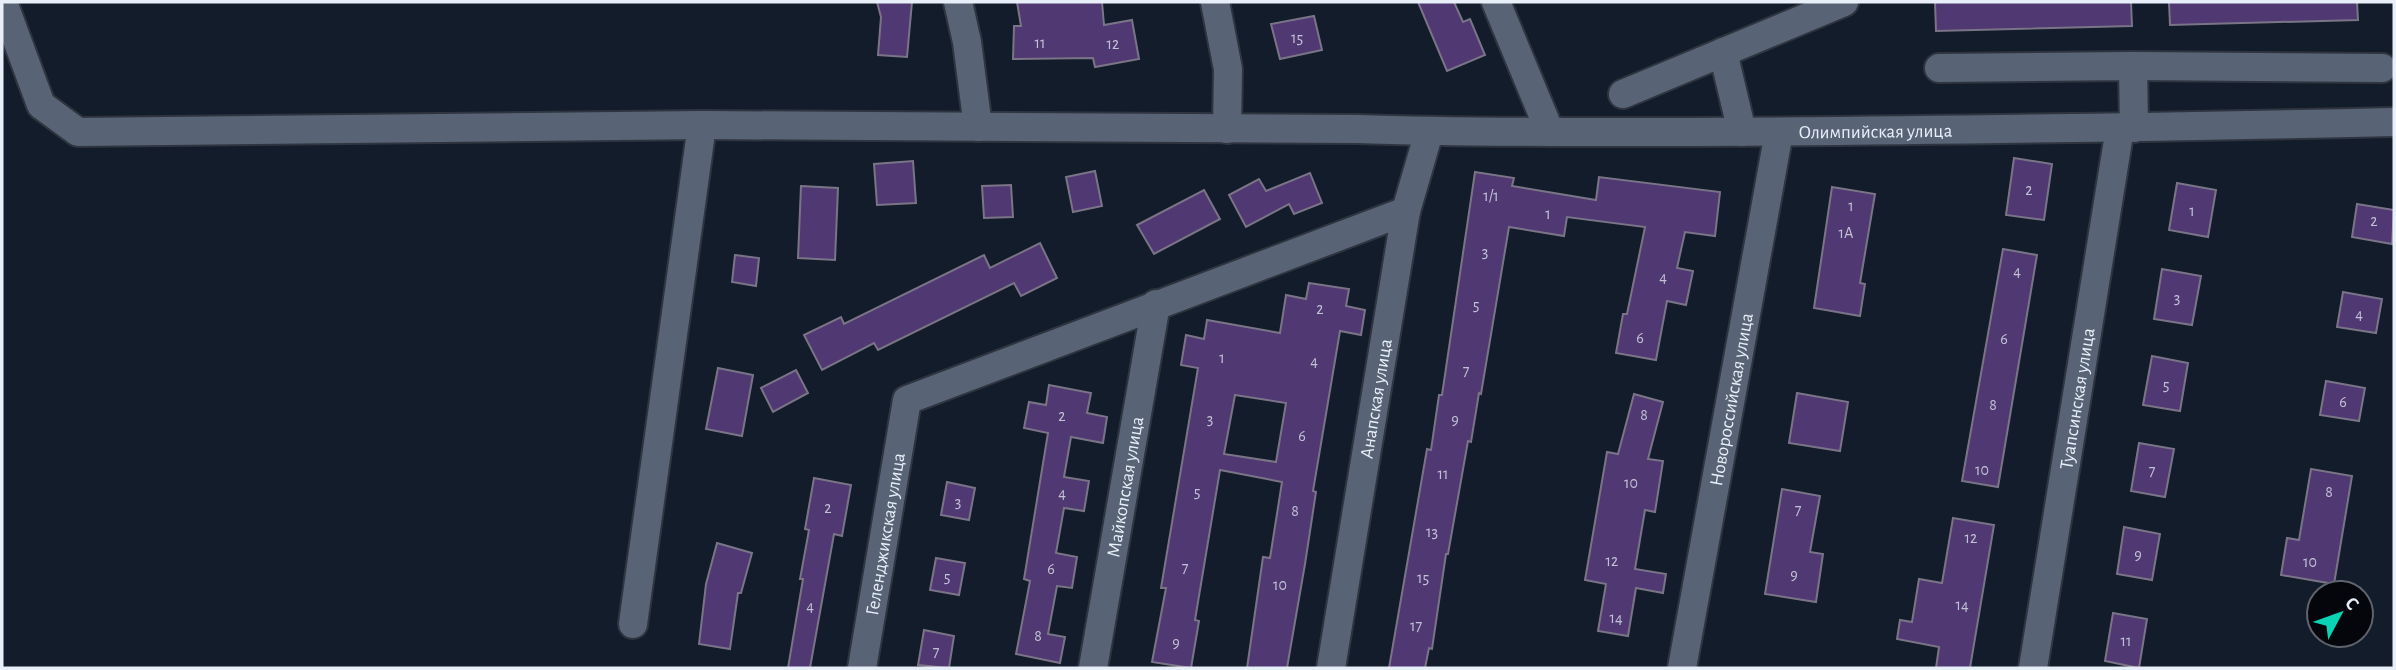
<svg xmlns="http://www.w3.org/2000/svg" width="2396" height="670" viewBox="0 0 2396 670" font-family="'Alegreya Sans',sans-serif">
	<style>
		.building { fill: #503972; stroke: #7a7487; stroke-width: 2; fill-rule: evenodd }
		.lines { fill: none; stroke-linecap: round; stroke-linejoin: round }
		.minor-casing { stroke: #2f3540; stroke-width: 32 }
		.minor { stroke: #586475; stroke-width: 28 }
		.labels { text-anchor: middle; stroke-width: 7; stroke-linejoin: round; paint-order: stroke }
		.number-label { font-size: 16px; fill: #c2c2d7 }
		.street-label { font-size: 19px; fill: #e8eff9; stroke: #04060c }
	</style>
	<rect width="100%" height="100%" fill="#121c2a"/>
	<g class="building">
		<path d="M 877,2 L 912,2 L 907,57 L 878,55 L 881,17 Z"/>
		<path d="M 1017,2 L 1102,2 L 1104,25 L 1132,20 L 1139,59 L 1095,67 L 1093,58 L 1013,59 L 1014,26 L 1021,26 Z"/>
		<path d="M 1418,2 L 1454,2 L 1463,22 L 1470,19 L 1485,55 L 1447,71 Z"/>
		<path d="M 1935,2 L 2131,2 L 2132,26 L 1936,31 Z"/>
		<path d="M 2169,2 L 2357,2 L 2358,20 L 2170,25 Z"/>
		<path d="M 1314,16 L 1322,50 L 1280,59 L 1271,24 Z"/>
		<path d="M 2014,158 L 2052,164 L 2044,220 L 2006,215 Z"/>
		<path d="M 913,161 L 916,203 L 877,205 L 874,164 Z"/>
		<path d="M 1095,171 L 1102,206 L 1073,212 L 1066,177 Z"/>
		<path d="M 1475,172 L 1514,178 L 1512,186 L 1596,200 L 1599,177 L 1720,192 L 1715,236 L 1685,232 L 1677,268 L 1693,271 L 1686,305 L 1667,301 L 1656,360 L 1616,353 L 1623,314 L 1627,314 L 1645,227 L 1567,217 L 1564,236 L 1509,227 L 1481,394 L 1479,393 L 1471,442 L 1468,441 L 1448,554 L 1446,554 L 1432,649 L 1429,648 L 1425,668 L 1389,668 L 1427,449 L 1431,450 L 1439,395 L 1442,395 Z"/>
		<path d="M 1310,173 L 1322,203 L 1294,214 L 1289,204 L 1246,227 L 1229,195 L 1259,179 L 1266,191 Z"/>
		<path d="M 2177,183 L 2216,190 L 2208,237 L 2169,230 Z"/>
		<path d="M 1011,185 L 1013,217 L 984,218 L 982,186 Z"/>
		<path d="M 801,186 L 838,188 L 835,260 L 798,258 Z"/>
		<path d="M 1832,187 L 1875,194 L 1860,283 L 1865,284 L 1860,316 L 1814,308 Z"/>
		<path d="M 1204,190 L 1220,219 L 1154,254 L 1137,225 Z"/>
		<path d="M 2357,204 L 2394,210 L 2392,244 L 2352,237 Z"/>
		<path d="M 1040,243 L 1057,278 L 1021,296 L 1014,283 L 878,350 L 874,343 L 822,370 L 804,335 L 841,317 L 844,324 L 984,255 L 990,268 Z"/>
		<path d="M 2003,249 L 2037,255 L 1998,487 L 1962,481 Z"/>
		<path d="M 735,255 L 759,258 L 756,286 L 732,282 Z"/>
		<path d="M 2162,269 L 2201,276 L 2192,325 L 2154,319 Z"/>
		<path d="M 1309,283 L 1349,289 L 1346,306 L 1365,310 L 1361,335 L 1340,331 L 1313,491 L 1316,492 L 1305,564 L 1287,668 L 1247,668 L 1263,557 L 1270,558 L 1282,482 L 1220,470 L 1195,620 L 1199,621 L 1191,668 L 1152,662 L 1166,588 L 1161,588 L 1198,368 L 1181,365 L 1186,335 L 1204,339 L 1207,320 L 1280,333 L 1286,295 L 1306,299 ZM 1235,395 L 1286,403 L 1276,462 L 1224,454 Z"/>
		<path d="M 2343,292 L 2382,299 L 2376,333 L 2337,327 Z"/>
		<path d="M 2152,356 L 2188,363 L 2180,411 L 2143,405 Z"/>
		<path d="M 718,368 L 753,375 L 742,436 L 706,429 Z"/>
		<path d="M 796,370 L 808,393 L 773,412 L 761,388 Z"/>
		<path d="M 2326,381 L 2365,388 L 2359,421 L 2320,415 Z"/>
		<path d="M 1049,385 L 1091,393 L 1087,413 L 1107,417 L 1103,443 L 1071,437 L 1064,477 L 1089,481 L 1084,511 L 1064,508 L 1056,553 L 1077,557 L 1072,588 L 1057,586 L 1048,634 L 1065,637 L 1060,663 L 1016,654 L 1030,581 L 1024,579 L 1048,433 L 1024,428 L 1029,402 L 1046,405 Z"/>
		<path d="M 1797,393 L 1848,402 L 1840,451 L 1789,443 Z"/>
		<path d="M 1634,394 L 1663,402 L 1648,459 L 1663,461 L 1655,512 L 1645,510 L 1635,569 L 1666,574 L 1663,593 L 1636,588 L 1628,636 L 1598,631 L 1606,584 L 1585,580 L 1607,452 L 1618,454 Z"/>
		<path d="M 2139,443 L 2174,449 L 2165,497 L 2131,491 Z"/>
		<path d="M 2311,469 L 2352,476 L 2334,584 L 2281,575 L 2287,538 L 2299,540 Z"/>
		<path d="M 814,478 L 851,485 L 842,536 L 834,534 L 810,668 L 788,668 L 803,579 L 800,579 L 809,530 L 805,529 Z"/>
		<path d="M 947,482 L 975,488 L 969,520 L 941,515 Z"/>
		<path d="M 1782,489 L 1820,496 L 1810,552 L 1823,554 L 1816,602 L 1765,594 Z"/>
		<path d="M 1953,518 L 1994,525 L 1970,668 L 1936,668 L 1939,647 L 1897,639 L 1900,620 L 1912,622 L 1919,579 L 1942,583 Z"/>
		<path d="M 2124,527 L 2160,534 L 2152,580 L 2117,574 Z"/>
		<path d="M 717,543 L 752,553 L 741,593 L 738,593 L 730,649 L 699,644 L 706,584 Z"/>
		<path d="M 936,558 L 965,563 L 959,595 L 930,590 Z"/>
		<path d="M 2113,613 L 2147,619 L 2139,668 L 2105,661 Z"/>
		<path d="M 924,630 L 954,636 L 949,668 L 918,665 Z"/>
	</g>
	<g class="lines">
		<g class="minor-casing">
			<g id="minor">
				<path id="s1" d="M 3,2 L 41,105 L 78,132 L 702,125 L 1357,129 C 1468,133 1580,132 1691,132 C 1925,131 2160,127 2394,122"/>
				<path d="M 958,2 L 967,42 L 978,127"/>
				<path d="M 1215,2 L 1228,69 L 1227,129"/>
				<path d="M 1496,2 L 1550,132"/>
				<path d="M 1723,52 L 1742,132"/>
				<path d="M 2133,66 L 2382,68"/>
				<path d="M 1939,68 L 2133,66 L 2134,128"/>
				<path d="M 1623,94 L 1844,2"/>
				<path d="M 633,624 L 702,125"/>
				<path id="s2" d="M 862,668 L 907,400 L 1406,211"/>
				<path id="s3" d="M 1093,668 L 1156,304"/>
				<path id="s4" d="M 1331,668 L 1406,211 L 1429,132"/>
				<path id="s5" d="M 1682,668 L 1779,132"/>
				<path id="s6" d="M 2033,668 L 2120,128"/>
			</g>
		</g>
		<use href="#minor" class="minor"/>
	</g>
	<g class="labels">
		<g class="number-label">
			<text x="1297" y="43">15</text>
			<text x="1040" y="48">11</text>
			<text x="1113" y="49">12</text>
			<text x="2029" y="195">2</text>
			<text x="1491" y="201">1/1</text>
			<text x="1851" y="211">1</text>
			<text x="2192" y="216">1</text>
			<text x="1548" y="219">1</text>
			<text x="2374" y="226">2</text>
			<text x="1846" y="238">1А</text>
			<text x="1485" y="257">3</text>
			<text x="2017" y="276">4</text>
			<text x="1663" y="282">4</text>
			<text x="2177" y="303">3</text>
			<text x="1476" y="310">5</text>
			<text x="1320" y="314">2</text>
			<text x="2359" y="319">4</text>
			<text x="1640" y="343">6</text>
			<text x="2004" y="344">6</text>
			<text x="1222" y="363">1</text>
			<text x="1314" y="366">4</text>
			<text x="1466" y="376">7</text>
			<text x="2166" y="390">5</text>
			<text x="2343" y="407">6</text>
			<text x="1993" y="410">8</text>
			<text x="1644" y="420">8</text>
			<text x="1062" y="421">2</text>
			<text x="1210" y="424">3</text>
			<text x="1455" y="425">9</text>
			<text x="1302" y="441">6</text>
			<text x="1982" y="475">10</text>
			<text x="2152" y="476">7</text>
			<text x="1443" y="479">11</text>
			<text x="1631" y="488">10</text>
			<text x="1197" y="497">5</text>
			<text x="2329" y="497">8</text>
			<text x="1062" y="498">4</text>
			<text x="958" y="507">3</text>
			<text x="828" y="513">2</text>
			<text x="1798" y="515">7</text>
			<text x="1295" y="516">8</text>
			<text x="1432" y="537">13</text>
			<text x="1971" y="543">12</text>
			<text x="2138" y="560">9</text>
			<text x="1612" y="566">12</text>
			<text x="2310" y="567">10</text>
			<text x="1185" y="573">7</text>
			<text x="1051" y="574">6</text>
			<text x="1794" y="580">9</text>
			<text x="947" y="582">5</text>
			<text x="1423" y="583">15</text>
			<text x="1280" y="590">10</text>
			<text x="1962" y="610">14</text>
			<text x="810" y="611">4</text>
			<text x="1616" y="623">14</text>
			<text x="1416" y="631">17</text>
			<text x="1038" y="641">8</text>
			<text x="2126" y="646">11</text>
			<text x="1176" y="648">9</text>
			<text x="936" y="657">7</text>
		</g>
		<g class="street-label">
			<text dy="7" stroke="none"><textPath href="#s1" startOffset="1953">Олимпийская улица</textPath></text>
			<text dy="7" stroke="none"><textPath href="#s6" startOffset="273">Туапсинская улица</textPath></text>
			<text dy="7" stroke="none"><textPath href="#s4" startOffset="273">Анапская улица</textPath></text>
			<text dy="7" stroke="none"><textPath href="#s5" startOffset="273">Новороссийская улица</textPath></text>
			<text dy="7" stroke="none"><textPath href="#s3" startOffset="184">Майкопская улица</textPath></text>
			<text dy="7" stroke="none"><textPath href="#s2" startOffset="136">Геленджикская улица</textPath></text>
		</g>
	</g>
	<rect width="2396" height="670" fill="none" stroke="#e8eff9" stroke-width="7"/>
	<g transform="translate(2340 614) rotate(49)"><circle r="33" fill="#04060c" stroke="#5f636b" stroke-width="2"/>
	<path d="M0-5L12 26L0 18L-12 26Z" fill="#09d5b5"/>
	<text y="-10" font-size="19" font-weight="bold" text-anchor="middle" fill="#e8eff9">С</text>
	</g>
</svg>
